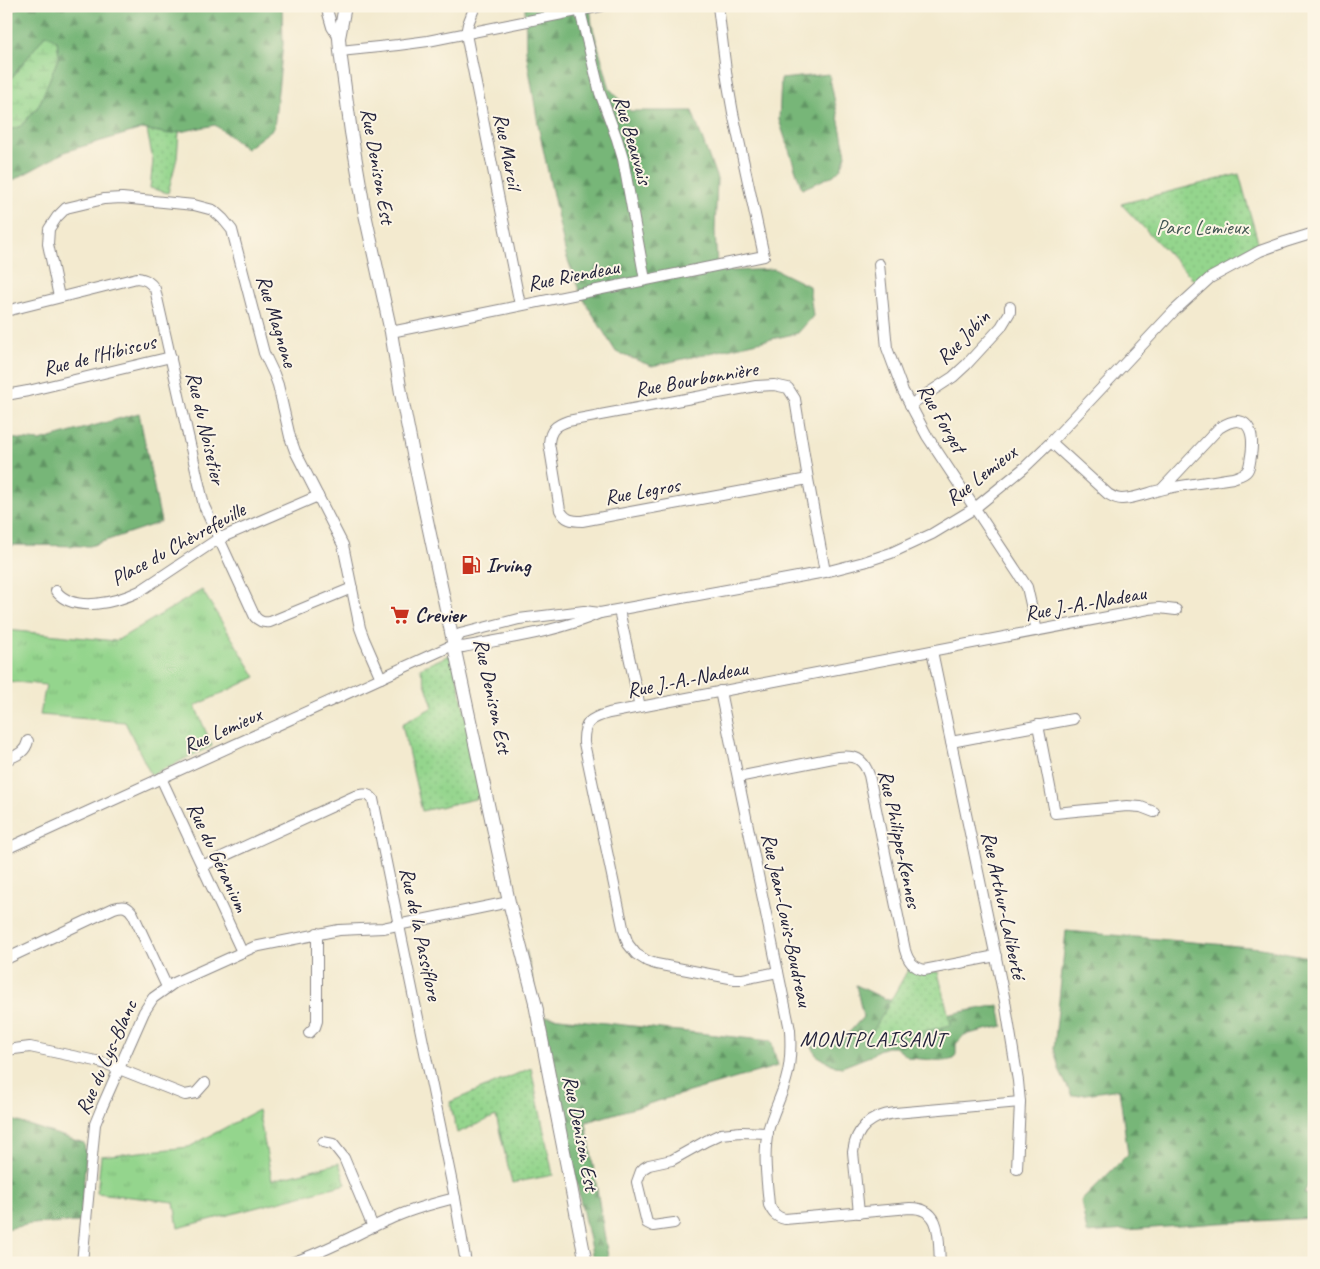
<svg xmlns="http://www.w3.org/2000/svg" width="1320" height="1269" viewBox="0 0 1320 1269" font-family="Caveat,sans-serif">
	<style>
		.grass { fill: url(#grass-tufts); stroke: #5b7c64 }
		.forest { fill: url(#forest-firs); stroke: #4c6c5a }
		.wetland { fill: url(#wetland-marsh); stroke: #5b7c64 }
		.park { fill: url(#park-dots); stroke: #5b7c64 }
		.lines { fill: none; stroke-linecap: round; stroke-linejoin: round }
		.minor-casing { stroke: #8a8685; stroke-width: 12 }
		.major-casing { stroke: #8a8685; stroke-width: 14 }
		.minor { stroke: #fff; stroke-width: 10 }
		.major { stroke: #fff; stroke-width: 12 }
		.labels { text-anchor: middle; stroke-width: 4; stroke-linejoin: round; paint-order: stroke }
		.street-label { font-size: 21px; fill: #22223b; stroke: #fcf5e5 }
		.park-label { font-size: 21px; fill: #445854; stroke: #fcf5e5 }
		.poi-label { font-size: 21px; font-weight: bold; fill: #22223b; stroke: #fcf5e5; text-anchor: start }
		.neighbourhood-label { font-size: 22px; letter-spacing: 1px; fill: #22223b; stroke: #fcf5e5 }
	</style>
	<defs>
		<pattern id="grass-tufts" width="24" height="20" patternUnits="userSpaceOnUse" patternTransform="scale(1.25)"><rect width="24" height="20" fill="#94d58d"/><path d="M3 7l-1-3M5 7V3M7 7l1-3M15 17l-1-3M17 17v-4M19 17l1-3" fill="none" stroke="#7fb77b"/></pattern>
		<pattern id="forest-firs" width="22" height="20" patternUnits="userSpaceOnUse" patternTransform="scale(1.25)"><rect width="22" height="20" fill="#77b678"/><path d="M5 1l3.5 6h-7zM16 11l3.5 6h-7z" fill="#619464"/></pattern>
		<pattern id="wetland-marsh" width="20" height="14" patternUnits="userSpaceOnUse" patternTransform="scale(1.25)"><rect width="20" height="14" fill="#94d58d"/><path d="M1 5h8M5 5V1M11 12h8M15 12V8" fill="none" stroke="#7fb77b"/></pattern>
		<pattern id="park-dots" width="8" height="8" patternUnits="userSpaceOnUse" patternTransform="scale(1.25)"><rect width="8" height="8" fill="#94d58d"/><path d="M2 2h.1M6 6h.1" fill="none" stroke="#7fb77b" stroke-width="1.8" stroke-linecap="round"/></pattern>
	</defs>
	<rect width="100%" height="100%" fill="#fcf5e5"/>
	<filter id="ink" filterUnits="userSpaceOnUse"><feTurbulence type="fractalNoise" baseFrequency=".02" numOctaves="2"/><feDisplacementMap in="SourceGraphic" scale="10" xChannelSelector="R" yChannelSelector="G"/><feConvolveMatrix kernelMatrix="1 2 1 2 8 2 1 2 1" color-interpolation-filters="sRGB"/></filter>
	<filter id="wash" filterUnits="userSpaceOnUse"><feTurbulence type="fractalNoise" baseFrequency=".0096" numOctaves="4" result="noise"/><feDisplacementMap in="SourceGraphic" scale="20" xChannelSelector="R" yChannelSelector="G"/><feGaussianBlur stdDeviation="1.12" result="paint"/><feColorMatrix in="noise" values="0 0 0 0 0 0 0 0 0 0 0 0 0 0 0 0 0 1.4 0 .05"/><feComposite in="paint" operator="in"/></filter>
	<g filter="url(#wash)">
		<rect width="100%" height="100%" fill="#f3eacf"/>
		<g class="grass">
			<path d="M 202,590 L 256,677 L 195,706 L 212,746 L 151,775 L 125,722 L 40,715 L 46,685 L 6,681 L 7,630 L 116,641 Z"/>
			<path d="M 258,1110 L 272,1180 L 339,1163 L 346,1184 L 178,1228 L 174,1202 L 97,1193 L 101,1156 L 189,1147 Z"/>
		</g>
		<g class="forest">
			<path d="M 21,6 L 282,6 L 283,44 L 274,128 L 246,149 L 215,125 L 169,134 L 142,129 L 67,151 L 6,184 L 6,131 L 21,126 L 39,105 L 59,56 L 57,41 L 46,35 L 6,85 L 6,65 L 12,56 L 6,48 L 6,17 Z"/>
			<path d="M 525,6 L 590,6 L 592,25 L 610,89 L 630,111 L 692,111 L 717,179 L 715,231 L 717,266 L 731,271 L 774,269 L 809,286 L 813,316 L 798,333 L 652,366 L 616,352 L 581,295 L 566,255 L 539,130 L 526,51 Z"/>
			<path d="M 829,74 L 846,155 L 841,168 L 834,175 L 802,189 L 779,120 L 781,79 Z"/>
			<path d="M 139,413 L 161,522 L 90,546 L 12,545 L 6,565 L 6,438 L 40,441 Z"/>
			<path d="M 1066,931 L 1261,948 L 1314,958 L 1314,1175 L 1304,1193 L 1314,1198 L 1314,1218 L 1218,1223 L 1087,1233 L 1081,1201 L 1128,1154 L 1119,1089 L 1072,1096 L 1060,1072 L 1054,1049 Z"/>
			<path d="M 526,950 L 541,1016 L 771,1041 L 778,1066 L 586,1122 L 609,1263 L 594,1263 Z"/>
			<path d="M 856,985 L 885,999 L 945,1015 L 999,1005 L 1003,1026 L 964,1035 L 956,1044 L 956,1054 L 954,1059 L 945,1061 L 909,1058 L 895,1047 L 887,1047 L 878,1050 L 870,1056 L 842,1067 L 835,1066 L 816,1055 L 812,1046 L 843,1039 L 863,1017 Z"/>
			<path d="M 6,1118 L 84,1143 L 86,1157 L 80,1222 L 31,1224 L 6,1229 Z"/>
		</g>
		<path class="wetland" d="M 46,34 L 57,41 L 59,56 L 39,105 L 21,126 L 6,131 L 6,85 Z"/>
		<g class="park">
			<path d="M 147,130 L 169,134 L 179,132 L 177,158 L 168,193 L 150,188 L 153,161 Z"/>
			<path d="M 1239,174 L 1258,242 L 1195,281 L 1121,204 Z"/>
			<path d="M 452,654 L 484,797 L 422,811 L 402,724 L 433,707 L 420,668 Z"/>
			<path d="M 909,968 L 915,971 L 938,972 L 951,1025 L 866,1044 Z"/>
			<path d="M 531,1068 L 553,1175 L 512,1183 L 496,1116 L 457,1133 L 450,1102 Z"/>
		</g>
	</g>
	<g filter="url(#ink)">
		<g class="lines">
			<g class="minor-casing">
				<g id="minor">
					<path d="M 326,6 L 332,27 L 339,38"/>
					<path d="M 475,6 L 468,24 L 466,34 L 520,305"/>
					<path d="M 580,11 L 600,93 L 617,139 L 623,159 L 645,280"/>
					<path d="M 340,51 L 398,45 L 428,41 L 602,6"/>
					<path d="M 879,264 L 887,348 L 903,391 L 927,436 L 1027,587 L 1037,631"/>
					<path d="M 59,297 L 48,244 L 49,229 L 57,217 L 66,208 L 104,199 L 122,198 L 194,205 L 213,210 L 223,219 L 232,230 L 264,353 L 274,374 L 278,385 L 290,437 L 295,451 L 343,545 L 360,628 L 364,639 L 381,678"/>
					<path d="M 6,311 L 137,278 C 146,279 150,282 155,289 L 204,506 L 255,617 C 260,622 264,623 270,622 L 352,588"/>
					<path d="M 391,332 L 764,256 L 733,113 L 727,79 L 718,6"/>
					<path d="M 6,395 L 28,391 L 171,357"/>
					<path d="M 910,405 L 953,377 L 966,365 L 1001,327 L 1010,312 L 1010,307"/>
					<path d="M 1051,442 L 1108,494 C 1113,497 1116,499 1122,499 C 1137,498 1150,492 1164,489 C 1187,484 1210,482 1233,478 C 1238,476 1244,475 1247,471 C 1250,467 1250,461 1251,456 C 1255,430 1247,410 1219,428 L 1162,489"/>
					<path d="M 808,479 L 582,521 C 572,521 565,520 560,510 L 549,443 C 550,430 556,425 568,421 L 756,386 L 774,385 L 788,388 L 795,399 L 808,479 L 825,572"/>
					<path d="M 56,591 C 74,614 117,602 140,591 L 218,539 L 318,496"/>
					<path d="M 619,610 L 640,707"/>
					<path d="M 453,645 L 463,647 C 509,638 557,632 600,613 L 825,572 L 864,562 L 891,553 L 932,534 L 975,508 L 1024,468 L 1051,442 L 1174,311 L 1210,278 L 1260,251 L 1285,242 L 1314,233"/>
					<path d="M 932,651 L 1005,1001 L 1018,1081 L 1020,1102 L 1017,1169"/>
					<path d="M 720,691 L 790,1030 C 791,1047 791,1064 786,1080 C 781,1098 772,1114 768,1131 C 763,1155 767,1181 769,1205 C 773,1213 776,1217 785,1219 L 910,1208 C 943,1208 938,1238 940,1263"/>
					<path d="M 1038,725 L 1055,813 L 1127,806 L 1141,807 L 1154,812"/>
					<path d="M 951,742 L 1073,719"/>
					<path d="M 6,760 C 17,755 25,753 28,741"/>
					<path d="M 738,777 L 838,757 C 855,755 863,758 869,775 L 905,950 C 908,961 913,967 924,970 L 996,956"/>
					<path d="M 161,778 L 242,952"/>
					<path d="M 6,849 L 453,645 L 460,634 L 519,619 L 584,611 L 600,613"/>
					<path d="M 202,866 L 355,796 C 362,794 368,793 373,799 L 455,1198 L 466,1263"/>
					<path d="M 6,959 L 114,908 C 123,905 128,906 133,914 L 167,987"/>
					<path d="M 778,972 L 743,979 L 735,979 L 656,964 L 647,961 L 636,954 L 628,944 L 624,932 L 584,743 C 583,722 591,718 609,713 L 1149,609 L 1159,608 L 1176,610"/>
					<path d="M 309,1033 L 315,1027 L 317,1021 L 317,933"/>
					<path d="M 6,1051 L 14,1049 L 30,1047 L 96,1061 L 109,1065 L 185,1095 L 196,1093 L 205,1083"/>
					<path d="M 323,1142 L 333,1144 L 344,1158 L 373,1227"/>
					<path d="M 859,1213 L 853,1152 C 856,1127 871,1116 895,1113 L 1020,1102"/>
					<path d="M 674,1223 L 653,1226 L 647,1223 L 637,1182 L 641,1171 L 644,1168 L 649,1165 L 672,1160 L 706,1141 L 721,1134 L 741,1132 L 768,1133"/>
					<path d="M 82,1263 L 95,1124 L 102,1107 L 144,1012 L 153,998 L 174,983 L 254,947 L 339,930 L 383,928 L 509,902"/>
					<path d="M 291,1263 C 328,1251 361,1231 397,1216 C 416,1208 435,1203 455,1198"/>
				</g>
			</g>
			<g class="major-casing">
				<g id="major">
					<path d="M 345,6 L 339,38 L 340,51 L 351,132 L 365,214 L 391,332 L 401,393 L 416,469 L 509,902 L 537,1010"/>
					<path d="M 535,1004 L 586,1263"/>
				</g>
			</g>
			<use href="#minor" class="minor"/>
			<use href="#major" class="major"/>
		</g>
	</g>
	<defs>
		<g id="fuel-bare" transform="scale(1.5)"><path d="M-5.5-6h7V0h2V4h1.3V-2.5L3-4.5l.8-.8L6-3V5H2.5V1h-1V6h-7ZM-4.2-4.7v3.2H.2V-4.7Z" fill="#c8321e" stroke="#fcf5e5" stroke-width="2.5" paint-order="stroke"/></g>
		<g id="supermarket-bare" transform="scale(1.5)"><path d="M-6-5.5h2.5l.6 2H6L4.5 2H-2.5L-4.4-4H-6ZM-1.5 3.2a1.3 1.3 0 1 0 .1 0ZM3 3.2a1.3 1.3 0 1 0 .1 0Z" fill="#c8321e" stroke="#fcf5e5" stroke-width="2.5" paint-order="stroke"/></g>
	</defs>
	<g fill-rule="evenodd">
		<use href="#fuel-bare" x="471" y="565"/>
		<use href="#supermarket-bare" x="400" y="615"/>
	</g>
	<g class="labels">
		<g class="street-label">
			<text transform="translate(633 140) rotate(74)" y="7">Rue Beauvais</text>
			<text transform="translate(508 151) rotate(79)" y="7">Rue Marcil</text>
			<text transform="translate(378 166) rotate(80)" y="7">Rue Denison Est</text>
			<text transform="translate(573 275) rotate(-11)" y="7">Rue Riendeau</text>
			<text transform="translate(277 321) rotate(73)" y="7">Rue Magnone</text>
			<text transform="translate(963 337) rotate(-46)" y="7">Rue Jobin</text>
			<text transform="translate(99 355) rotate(-14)" y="7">Rue de l'Hibiscus</text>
			<text transform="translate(696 379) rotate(-10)" y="7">Rue Bourbonnière</text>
			<text transform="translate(942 418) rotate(60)" y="7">Rue Forget</text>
			<text transform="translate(206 428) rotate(77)" y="7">Rue du Noisetier</text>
			<text transform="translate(981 475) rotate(-38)" y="7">Rue Lemieux</text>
			<text transform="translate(642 491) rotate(-10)" y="7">Rue Legros</text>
			<text transform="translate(178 544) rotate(-29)" y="7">Place du Chèvrefeuille</text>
			<text transform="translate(1085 603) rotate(-10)" y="7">Rue J.-A.-Nadeau</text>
			<text transform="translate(687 679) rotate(-11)" y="7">Rue J.-A.-Nadeau</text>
			<text transform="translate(493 696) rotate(78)" y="7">Rue Denison Est</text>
			<text transform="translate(222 730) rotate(-24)" y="7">Rue Lemieux</text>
			<text transform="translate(900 839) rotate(78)" y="7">Rue Philippe-Kennes</text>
			<text transform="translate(218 857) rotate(65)" y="7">Rue du Géranium</text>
			<text transform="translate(1004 905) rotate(78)" y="7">Rue Arthur-Laliberté</text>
			<text transform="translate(787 920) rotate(78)" y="7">Rue Jean-Louis-Boudreau</text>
			<text transform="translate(421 934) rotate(78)" y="7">Rue de la Passiflore</text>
			<text transform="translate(106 1057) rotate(-66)" y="7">Rue du Lys-Blanc</text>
			<text transform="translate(581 1133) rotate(79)" y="7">Rue Denison Est</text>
		</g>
		<g class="park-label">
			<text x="1202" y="234">Parc Lemieux</text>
		</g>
		<g class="poi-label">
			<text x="486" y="572">Irving</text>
			<text x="415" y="622">Crevier</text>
		</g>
		<g class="neighbourhood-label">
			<text x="873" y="1046">MONTPLAISANT</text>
		</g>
	</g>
	<rect width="1320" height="1269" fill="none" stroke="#fcf5e5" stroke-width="25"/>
</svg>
